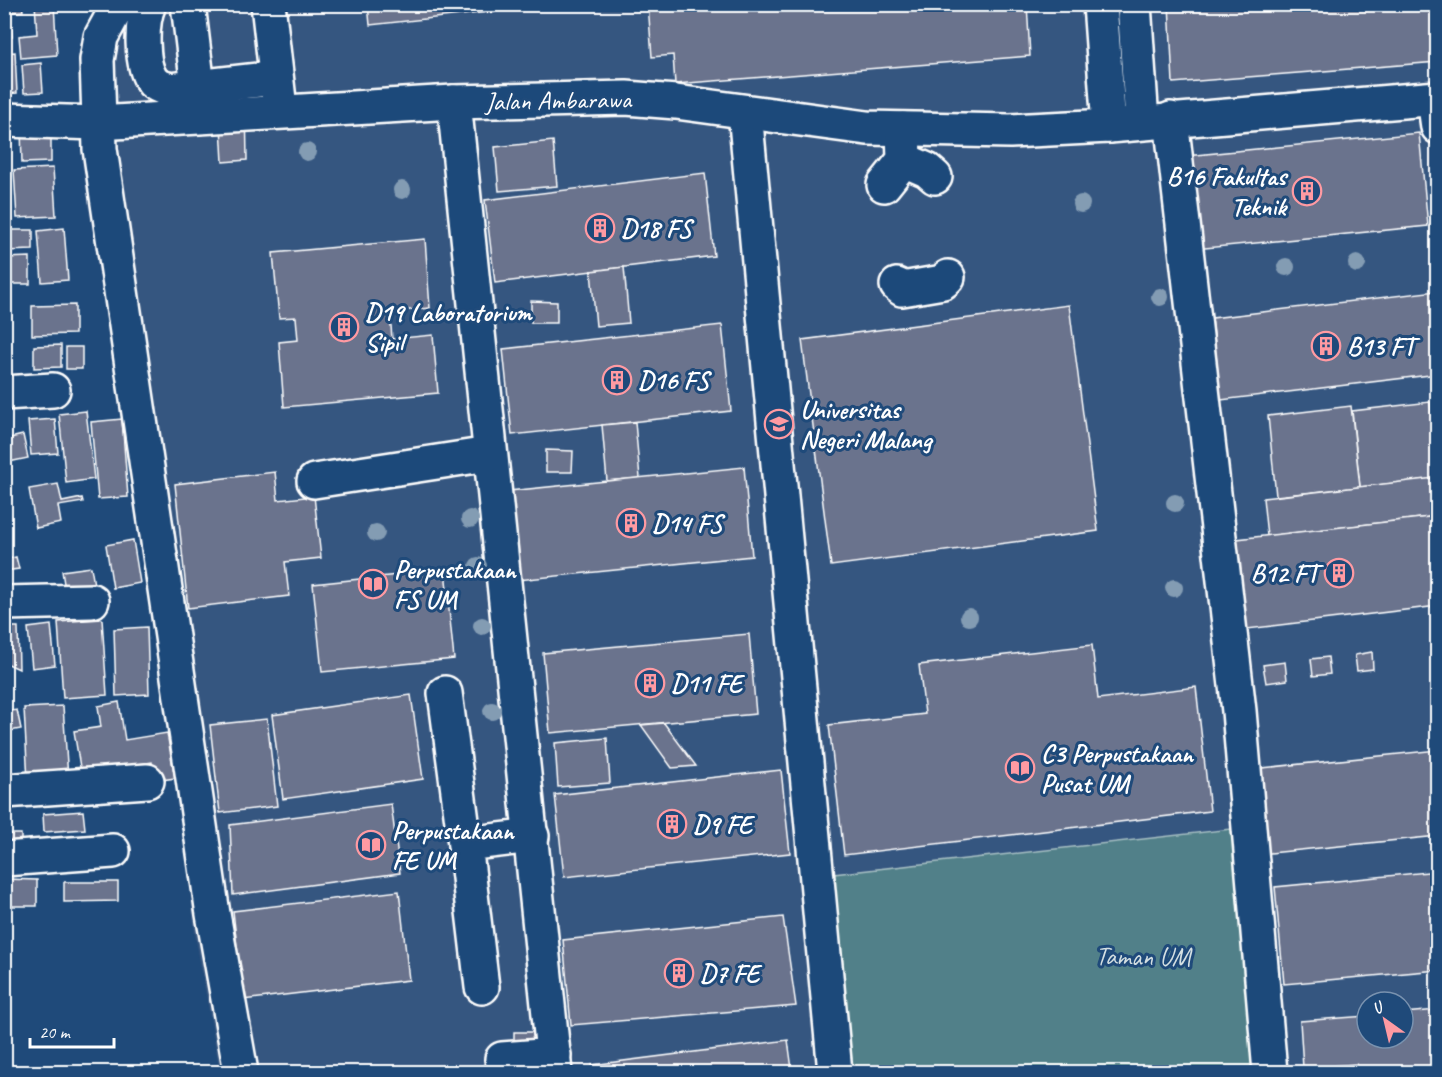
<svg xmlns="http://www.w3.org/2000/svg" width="1442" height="1077" viewBox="0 0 1442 1077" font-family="Caveat,sans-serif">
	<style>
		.built { fill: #365680; fill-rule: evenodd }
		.green { fill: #518089; stroke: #a8c0c4; stroke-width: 1.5 }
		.building { fill: #6b738d; stroke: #fff; stroke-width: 1.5 }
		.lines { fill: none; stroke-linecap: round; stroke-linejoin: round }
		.minor-casing { stroke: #fff; stroke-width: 38 }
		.minor { stroke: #1f4a7a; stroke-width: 33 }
		.tree { fill: #839cb3 }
		.labels { text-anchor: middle; stroke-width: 6; stroke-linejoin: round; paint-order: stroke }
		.street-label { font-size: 26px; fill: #fff; stroke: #1f4a7a }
		.poi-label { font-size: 26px; font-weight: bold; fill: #fff; stroke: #1f4a7a; text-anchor: start }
		.park-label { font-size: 26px; fill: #d4dfe2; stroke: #1f4a7a }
	</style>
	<rect width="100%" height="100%" fill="#1f4a7a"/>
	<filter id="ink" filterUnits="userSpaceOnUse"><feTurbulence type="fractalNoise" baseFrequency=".0167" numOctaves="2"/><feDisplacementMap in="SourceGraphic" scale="12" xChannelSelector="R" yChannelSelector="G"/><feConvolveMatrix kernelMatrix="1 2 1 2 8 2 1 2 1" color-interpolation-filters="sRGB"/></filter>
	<g filter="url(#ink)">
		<path class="built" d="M 135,5 L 1437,5 L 1437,1072 L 220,1072 L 195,934 L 185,846 L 81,156 L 113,155 L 110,67 L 117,37 ZM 1367,1002 L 1403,1002 L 1403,1038 L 1367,1038 Z"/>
		<path class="green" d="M 1249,827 L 1273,1072 L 837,1072 L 816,876 Z"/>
		<g class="building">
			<path d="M 4,4 L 22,4 L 23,11 L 4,13 Z"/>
			<path d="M 35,4 L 54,4 L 57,55 L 21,58 L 19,36 L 37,34 Z"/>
			<path d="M 368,4 L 564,4 L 370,25 Z"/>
			<path d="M 648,4 L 1027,4 L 1030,56 L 675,84 L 673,55 L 652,57 Z"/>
			<path d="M 1169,4 L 1437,4 L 1438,62 L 1173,83 Z"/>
			<path d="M 4,22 L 11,22 L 12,37 L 4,38 Z"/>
			<path d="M 15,52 L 17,93 L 4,94 L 4,53 Z"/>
			<path d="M 41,63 L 43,92 L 24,93 L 22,65 Z"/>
			<path d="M 246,104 L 247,160 L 223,162 L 220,108 Z"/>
			<path d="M 21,128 L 51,128 L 51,162 L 22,163 Z"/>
			<path d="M 1419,133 L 1428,226 L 1195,249 L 1186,156 Z"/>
			<path d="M 553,141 L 557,186 L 499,191 L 495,147 Z"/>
			<path d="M 53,168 L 56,216 L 17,218 L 14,170 Z"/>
			<path d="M 705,173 L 714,256 L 495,283 L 485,200 Z"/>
			<path d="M 4,195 L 9,195 L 10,216 L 4,217 Z"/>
			<path d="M 64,228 L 68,280 L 42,282 L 38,231 Z"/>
			<path d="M 4,230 L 33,230 L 33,250 L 4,251 Z"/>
			<path d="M 425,239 L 430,308 L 390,312 L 392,339 L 433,335 L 438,393 L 284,407 L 279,342 L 298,340 L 296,317 L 279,318 L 273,253 Z"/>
			<path d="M 30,257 L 30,284 L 4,284 L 4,258 Z"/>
			<path d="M 624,267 L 629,323 L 596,326 L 591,271 Z"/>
			<path d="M 1436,291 L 1438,374 L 1221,400 L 1212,318 Z"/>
			<path d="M 531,301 L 557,302 L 557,323 L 531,323 Z"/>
			<path d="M 75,305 L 75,334 L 32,335 L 32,306 Z"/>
			<path d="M 1069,305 L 1098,531 L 831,566 L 802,340 Z"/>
			<path d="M 722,325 L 731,411 L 512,435 L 503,349 Z"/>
			<path d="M 61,345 L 61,367 L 34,368 L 34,346 Z"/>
			<rect x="66" y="347" width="16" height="22"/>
			<path d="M 1430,402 L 1438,478 L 1360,487 L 1352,411 Z"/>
			<path d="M 1351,406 L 1360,487 L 1276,496 L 1268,416 Z"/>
			<path d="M 86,411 L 94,479 L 66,483 L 59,414 Z"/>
			<path d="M 4,418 L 10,438 L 23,435 L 28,458 L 4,463 Z"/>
			<path d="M 55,419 L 58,453 L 31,455 L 28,421 Z"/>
			<path d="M 122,419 L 128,497 L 98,499 L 91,422 Z"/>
			<path d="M 635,422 L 640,478 L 607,481 L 602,425 Z"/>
			<path d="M 546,450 L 573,451 L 572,472 L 546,472 Z"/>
			<path d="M 744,467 L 752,556 L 518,580 L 509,491 Z"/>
			<path d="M 275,472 L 278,500 L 314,496 L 321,558 L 285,562 L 289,596 L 188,608 L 175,484 Z"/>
			<path d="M 1435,478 L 1438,516 L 1267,536 L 1263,498 Z"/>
			<path d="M 58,484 L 62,502 L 82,498 L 83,502 L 58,506 L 61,523 L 36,528 L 29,489 Z"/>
			<path d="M 1438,516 L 1438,606 L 1247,629 L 1237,539 Z"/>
			<path d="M 133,540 L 140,583 L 113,588 L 106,545 Z"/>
			<path d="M 16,557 L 19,569 L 4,571 L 4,560 Z"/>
			<path d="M 91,567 L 95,591 L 66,596 L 62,571 Z"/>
			<path d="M 445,570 L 454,659 L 322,672 L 313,584 Z"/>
			<path d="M 102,619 L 107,695 L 63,698 L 58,622 Z"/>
			<path d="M 51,625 L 55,665 L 32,668 L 28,628 Z"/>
			<path d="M 4,627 L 18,627 L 19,669 L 4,662 Z"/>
			<path d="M 147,627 L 149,694 L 116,696 L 114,629 Z"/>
			<path d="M 749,634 L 756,714 L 550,733 L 543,653 Z"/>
			<path d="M 1092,645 L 1098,699 L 1196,687 L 1210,811 L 844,855 L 829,725 L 925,714 L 919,665 Z"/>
			<path d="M 1372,652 L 1373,669 L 1357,671 L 1355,655 Z"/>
			<path d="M 1328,657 L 1330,674 L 1313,676 L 1311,659 Z"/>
			<path d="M 1285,662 L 1287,680 L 1266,683 L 1263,665 Z"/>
			<path d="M 411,695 L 423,779 L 283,799 L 272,715 Z"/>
			<path d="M 119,702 L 125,740 L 167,733 L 175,778 L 155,781 L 152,762 L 81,773 L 74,731 L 101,727 L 98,706 Z"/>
			<path d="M 63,706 L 68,778 L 28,781 L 24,708 Z"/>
			<path d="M 17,710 L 21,729 L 4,732 L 4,712 Z"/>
			<path d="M 267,719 L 277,806 L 220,813 L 210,725 Z"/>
			<path d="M 664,723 L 696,766 L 672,768 L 641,725 Z"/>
			<path d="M 607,738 L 610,783 L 558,787 L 555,743 Z"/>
			<path d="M 1438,750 L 1438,836 L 1260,854 L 1252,769 Z"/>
			<path d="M 781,770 L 790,853 L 564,877 L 555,795 Z"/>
			<path d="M 391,804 L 400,873 L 233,895 L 230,825 Z"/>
			<path d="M 83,811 L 85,829 L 44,832 L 43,814 Z"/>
			<path d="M 4,834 L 21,834 L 21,853 L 4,854 Z"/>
			<path d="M 1438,871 L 1438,970 L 1284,984 L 1275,887 Z"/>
			<path d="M 4,879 L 37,880 L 37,906 L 4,906 Z"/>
			<path d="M 64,882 L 118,882 L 118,901 L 64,902 Z"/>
			<path d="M 399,891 L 409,980 L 243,1000 L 233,911 Z"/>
			<path d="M 783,917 L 796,1006 L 571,1025 L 563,940 Z"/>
			<path d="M 1438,1010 L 1438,1072 L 1357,1072 L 1356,1064 L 1303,1068 L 1300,1021 L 1367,1016 L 1367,1038 L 1403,1038 L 1403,1013 Z"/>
			<path d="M 514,1032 L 541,1032 L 540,1053 L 514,1053 Z"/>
			<path d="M 788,1040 L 792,1069 L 767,1072 L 592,1072 L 592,1065 Z"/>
			<path d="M 496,1065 L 496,1072 L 434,1072 Z"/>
		</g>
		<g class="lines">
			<g class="minor-casing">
				<g id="minor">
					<path d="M 119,4 L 101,37 L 97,60 L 100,149 L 213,914 L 241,1072"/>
					<path d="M 149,4 C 141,22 140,65 153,82 C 157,86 164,88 170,90 L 276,78"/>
					<path d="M 188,4 L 198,87"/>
					<path d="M 268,4 L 279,100"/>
					<path d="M 1100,4 L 1109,126"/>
					<path d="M 1134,4 L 1142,122"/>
					<path d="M 1434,99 L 1438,127"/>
					<path d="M 454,102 L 555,1072"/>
					<path d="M 745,112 L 835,1072"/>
					<path d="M 1171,119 L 1239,711 L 1270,1072"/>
					<path d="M 4,120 L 98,123 L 454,102 L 626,98 L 676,102 L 867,128 L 1010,131 L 1109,126 L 1438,98"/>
					<path d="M 904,160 L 927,170 L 935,177"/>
					<path d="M 884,185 L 904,160 L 903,129"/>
					<path d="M 897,285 L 902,289 L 943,282 L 948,277"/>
					<path d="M 4,393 L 53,390"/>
					<path d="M 314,481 L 489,454"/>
					<path d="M 4,603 L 92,601"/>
					<path d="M 445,693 L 465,844"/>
					<path d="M 4,791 L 147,781"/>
					<path d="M 4,859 L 113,851"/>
					<path d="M 482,987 L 465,844 L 532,836"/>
					<path d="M 502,1059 L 554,1055"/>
				</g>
			</g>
			<use href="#minor" class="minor"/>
		</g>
		<g class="tree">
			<circle cx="307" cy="152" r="9"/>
			<circle cx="402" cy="190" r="9"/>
			<circle cx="1081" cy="204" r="9"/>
			<circle cx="1357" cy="264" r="9"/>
			<circle cx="1286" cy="267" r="9"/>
			<circle cx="1160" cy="297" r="9"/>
			<circle cx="1175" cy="503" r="9"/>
			<circle cx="470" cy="519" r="9"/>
			<circle cx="376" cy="533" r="9"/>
			<circle cx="478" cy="566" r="9"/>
			<circle cx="1174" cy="588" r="9"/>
			<circle cx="969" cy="617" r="9"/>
			<circle cx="482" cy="626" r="9"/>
			<circle cx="492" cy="711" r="9"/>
		</g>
	</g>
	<defs>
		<g id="building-ring" transform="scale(1.5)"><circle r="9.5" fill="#1f4a7a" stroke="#ff9aa2" stroke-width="1.5"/><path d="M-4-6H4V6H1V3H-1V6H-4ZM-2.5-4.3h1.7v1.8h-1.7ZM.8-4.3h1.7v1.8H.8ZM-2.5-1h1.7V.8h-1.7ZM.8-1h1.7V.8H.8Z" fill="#ff9aa2"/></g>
		<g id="university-ring" transform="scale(1.5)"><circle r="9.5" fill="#1f4a7a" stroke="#ff9aa2" stroke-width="1.5"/><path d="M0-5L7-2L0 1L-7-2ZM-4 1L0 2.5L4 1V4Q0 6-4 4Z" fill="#ff9aa2"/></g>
		<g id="library-ring" transform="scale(1.5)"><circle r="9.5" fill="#1f4a7a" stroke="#ff9aa2" stroke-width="1.5"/><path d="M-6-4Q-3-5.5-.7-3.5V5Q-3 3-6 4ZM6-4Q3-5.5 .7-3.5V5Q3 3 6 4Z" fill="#ff9aa2"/></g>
	</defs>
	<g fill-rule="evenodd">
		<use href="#building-ring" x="1307" y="191"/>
		<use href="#building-ring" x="600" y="228"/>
		<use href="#building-ring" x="344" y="327"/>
		<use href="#building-ring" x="1326" y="346"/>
		<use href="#building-ring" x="617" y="380"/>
		<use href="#university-ring" x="779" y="424"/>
		<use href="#building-ring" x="631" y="523"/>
		<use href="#building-ring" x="1339" y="573"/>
		<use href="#library-ring" x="373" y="584"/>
		<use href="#building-ring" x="650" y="683"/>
		<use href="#library-ring" x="1020" y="768"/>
		<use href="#building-ring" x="672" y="824"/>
		<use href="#library-ring" x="371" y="845"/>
		<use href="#building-ring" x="679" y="973"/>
	</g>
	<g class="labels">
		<g class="street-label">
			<text transform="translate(558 100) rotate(-1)" y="9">Jalan Ambarawa</text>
		</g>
		<g class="poi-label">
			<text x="1286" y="185" text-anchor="end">B16 Fakultas<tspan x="1286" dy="30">Teknik</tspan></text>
			<text x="621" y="237">D18 FS</text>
			<text x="365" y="321">D19 Laboratorium<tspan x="365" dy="30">Sipil</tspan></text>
			<text x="1347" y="355">B13 FT</text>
			<text x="638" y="389">D16 FS</text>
			<text x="800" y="418">Universitas<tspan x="800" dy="30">Negeri Malang</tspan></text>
			<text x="652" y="532">D14 FS</text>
			<text x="394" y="578">Perpustakaan<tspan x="394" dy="30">FS UM</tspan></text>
			<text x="1318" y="582" text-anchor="end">B12 FT</text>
			<text x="671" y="692">D11 FE</text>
			<text x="1041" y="762">C3 Perpustakaan<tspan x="1041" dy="30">Pusat UM</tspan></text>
			<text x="693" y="833">D9 FE</text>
			<text x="392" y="839">Perpustakaan<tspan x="392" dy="30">FE UM</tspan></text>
			<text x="700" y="982">D7 FE</text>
		</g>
		<g class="park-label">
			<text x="1143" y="965">Taman UM</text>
		</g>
	</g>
	<rect width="1442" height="1077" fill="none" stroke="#1f4a7a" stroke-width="24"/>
	<rect x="12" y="12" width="1418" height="1053" fill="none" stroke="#fff" stroke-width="2" filter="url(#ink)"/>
	<g transform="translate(1385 1020) rotate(326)"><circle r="28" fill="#1f4a7a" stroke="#7992af" stroke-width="1.5"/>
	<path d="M0-4.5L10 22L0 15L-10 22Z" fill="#ff9aa2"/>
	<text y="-9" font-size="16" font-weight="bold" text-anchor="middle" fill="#ffffff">U</text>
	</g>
	<path d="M30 1038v9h84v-9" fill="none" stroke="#ffffff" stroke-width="3"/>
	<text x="39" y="1038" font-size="18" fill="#ffffff" stroke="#1f4a7a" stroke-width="4.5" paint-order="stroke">20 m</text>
</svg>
